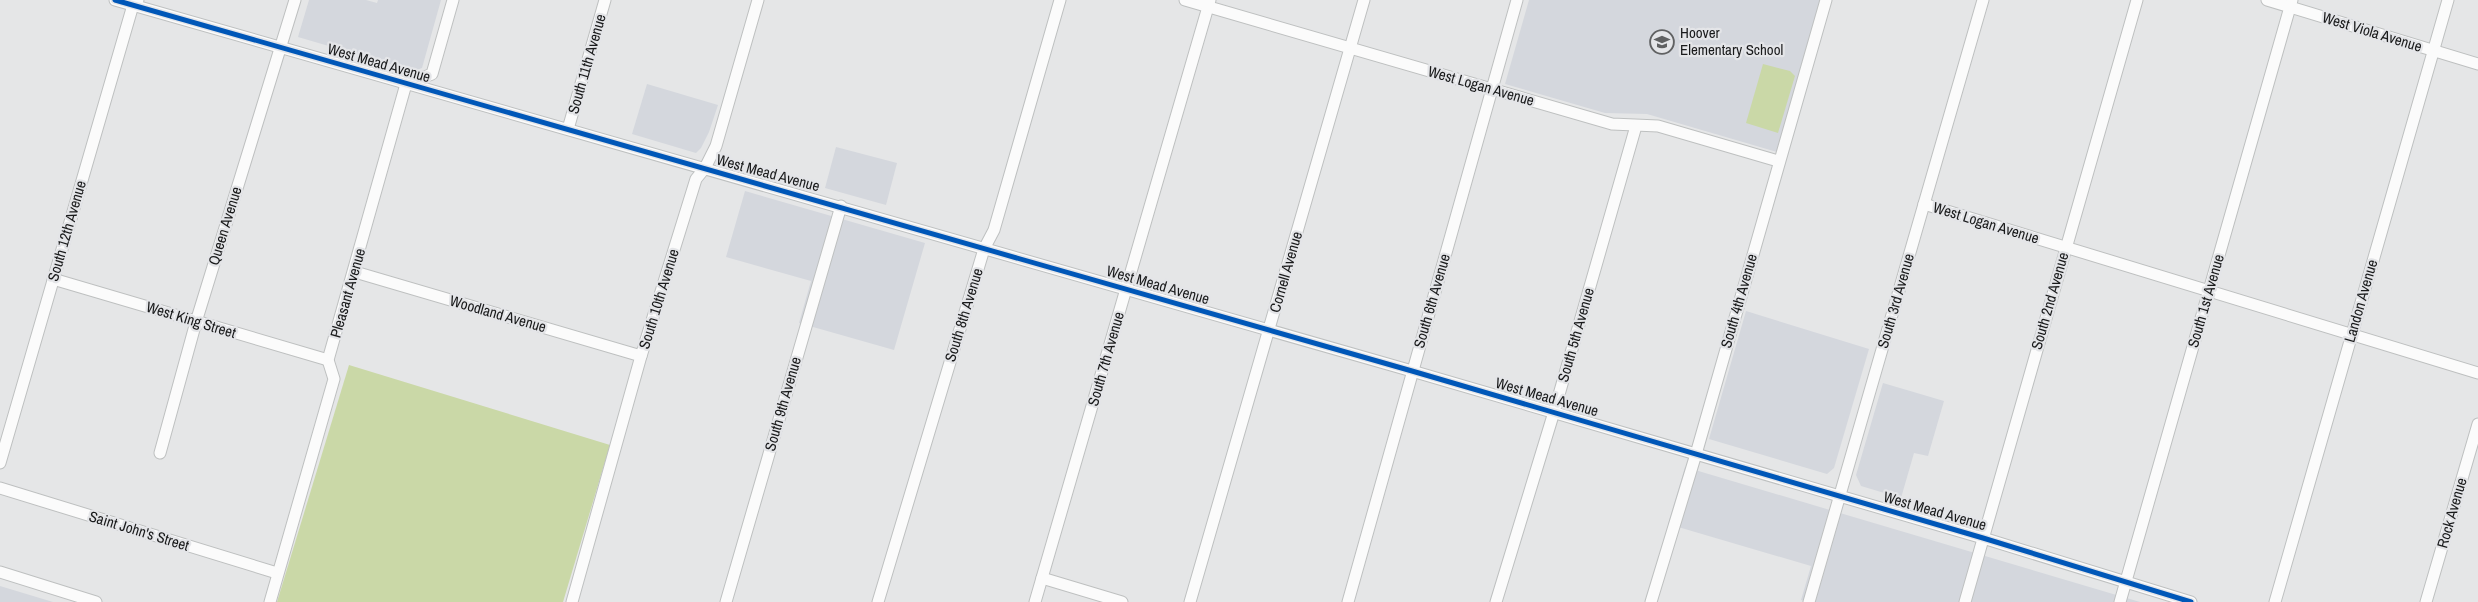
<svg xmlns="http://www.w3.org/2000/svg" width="2478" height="602" viewBox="0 0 2478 602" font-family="'Archivo Narrow',sans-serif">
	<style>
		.built { fill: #d4d7dd }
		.green { fill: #cad8a7 }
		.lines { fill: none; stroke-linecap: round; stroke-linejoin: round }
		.minor-casing { stroke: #bec0c0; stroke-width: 13 }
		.minor { stroke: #fbfbfb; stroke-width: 11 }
		.cycleway-casing { stroke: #e4e5e8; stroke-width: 8 }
		.cycleway { stroke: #0057b8; stroke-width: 5 }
		.labels { text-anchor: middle; stroke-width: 4.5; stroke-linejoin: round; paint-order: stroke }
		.street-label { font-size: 15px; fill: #191a1b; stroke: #e4e5e8 }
		.poi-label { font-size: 15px; fill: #191a1b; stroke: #e4e5e8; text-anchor: start }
	</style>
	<rect width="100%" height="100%" fill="#e5e6e7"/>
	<g class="built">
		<path d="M 309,0 L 366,0 L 377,3 L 378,0 L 441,0 L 422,68 L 414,71 L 298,37 Z"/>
		<path d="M 1529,0 L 1820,0 L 1777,152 L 1647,114 L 1605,113 L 1505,84 Z"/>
		<path d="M 647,84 L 718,105 L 709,132 L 701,148 L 696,153 L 632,134 Z"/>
		<path d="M 836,147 L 897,163 L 886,205 L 825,188 Z"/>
		<path d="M 745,191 L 925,243 L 894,350 L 799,323 L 811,281 L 726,257 Z"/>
		<path d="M 1746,311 L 1869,349 L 1834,468 L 1827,474 L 1709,439 Z"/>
		<path d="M 1883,383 L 1944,401 L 1928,456 L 1914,453 L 1901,498 L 1861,486 L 1856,475 Z"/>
		<path d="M 1685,467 L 2140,602 L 1808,602 L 1801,600 L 1811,566 L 1668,524 Z"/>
		<path d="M 0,586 L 53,602 L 0,602 Z"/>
	</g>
	<g class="green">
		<path d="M 1763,64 L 1790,71 L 1795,76 L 1778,133 L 1746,123 Z"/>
		<path d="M 349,365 L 610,445 L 563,602 L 277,602 Z"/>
	</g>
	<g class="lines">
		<g class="minor-casing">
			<g id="minor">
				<path d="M 115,0 L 1412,371 L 1983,538 L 2191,602"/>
				<path d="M 1185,0 L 1612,124 L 1658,126 L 1778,161"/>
				<path d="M 2267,0 L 2478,64"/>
				<path d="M 568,129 L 605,0"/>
				<path d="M 1924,204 L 2478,373"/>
				<path d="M 355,272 L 641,356"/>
				<path d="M 53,279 L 328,360"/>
				<path d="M 160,453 L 196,322 L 295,0"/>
				<path d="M 0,463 L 133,5 L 138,0"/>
				<path d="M 0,488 L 277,573"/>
				<path d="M 0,572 L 96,602"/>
				<path d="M 1042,578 L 1122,602"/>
				<path d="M 270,602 L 334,379 L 328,360 L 406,84 L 432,74 L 453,0"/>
				<path d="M 572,602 L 641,356 L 696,179 L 705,168 L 716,146 L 758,0"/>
				<path d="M 726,602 L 841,206"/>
				<path d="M 878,602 L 984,249 L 994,230 L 1060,0"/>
				<path d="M 1035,602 L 1210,0"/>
				<path d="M 1190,602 L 1364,0"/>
				<path d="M 1348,602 L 1517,0"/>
				<path d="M 1496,602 L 1554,412 L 1636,126"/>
				<path d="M 1651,602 L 1696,454 L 1826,0"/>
				<path d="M 1809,602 L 1983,0"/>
				<path d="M 1965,602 L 2137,0"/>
				<path d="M 2120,602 L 2292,0"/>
				<path d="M 2275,602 L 2448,0"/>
				<path d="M 2426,602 L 2478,424"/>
			</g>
		</g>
		<use href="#minor" class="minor"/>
		<g class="cycleway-casing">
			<path id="cycleway" d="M 115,0 L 1412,371 L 1983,538 L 2191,602"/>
		</g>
		<use href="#cycleway" class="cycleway"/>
	</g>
	<defs>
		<g id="school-ring" transform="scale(1.25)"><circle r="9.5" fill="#e4e5e8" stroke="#606162" stroke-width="1.5"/><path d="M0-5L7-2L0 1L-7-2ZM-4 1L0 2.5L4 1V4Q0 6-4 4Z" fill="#606162"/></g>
	</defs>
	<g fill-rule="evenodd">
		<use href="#school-ring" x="1662" y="42"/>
	</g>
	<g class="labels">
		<g class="street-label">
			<text transform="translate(2372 32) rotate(17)" y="5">West Viola Avenue</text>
			<text transform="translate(379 63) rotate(16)" y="5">West Mead Avenue</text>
			<text transform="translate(587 64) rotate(-74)" y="5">South 11th Avenue</text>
			<text transform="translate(1481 86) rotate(16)" y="5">West Logan Avenue</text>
			<text transform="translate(768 173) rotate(15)" y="5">West Mead Avenue</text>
			<text transform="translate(1986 223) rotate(17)" y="5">West Logan Avenue</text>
			<text transform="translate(225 226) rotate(-73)" y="5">Queen Avenue</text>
			<text transform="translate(67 231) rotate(-74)" y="5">South 12th Avenue</text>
			<text transform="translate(1286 272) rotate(-74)" y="5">Cornell Avenue</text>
			<text transform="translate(1158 285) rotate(16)" y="5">West Mead Avenue</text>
			<text transform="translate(348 293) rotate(-74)" y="5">Pleasant Avenue</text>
			<text transform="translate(659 299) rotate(-73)" y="5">South 10th Avenue</text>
			<text transform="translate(1432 301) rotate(-74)" y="5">South 6th Avenue</text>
			<text transform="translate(1739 301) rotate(-74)" y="5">South 4th Avenue</text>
			<text transform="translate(1896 301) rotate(-74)" y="5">South 3rd Avenue</text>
			<text transform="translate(2050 301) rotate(-74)" y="5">South 2nd Avenue</text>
			<text transform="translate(2206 301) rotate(-74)" y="5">South 1st Avenue</text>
			<text transform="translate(2361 301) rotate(-74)" y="5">Landon Avenue</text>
			<text transform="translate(498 314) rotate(16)" y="5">Woodland Avenue</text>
			<text transform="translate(964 315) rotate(-73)" y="5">South 8th Avenue</text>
			<text transform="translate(191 320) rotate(17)" y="5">West King Street</text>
			<text transform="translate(1576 335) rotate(-74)" y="5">South 5th Avenue</text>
			<text transform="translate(1106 359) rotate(-74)" y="5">South 7th Avenue</text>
			<text transform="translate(1547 397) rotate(16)" y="5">West Mead Avenue</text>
			<text transform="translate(783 404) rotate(-74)" y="5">South 9th Avenue</text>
			<text transform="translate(1935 511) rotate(16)" y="5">West Mead Avenue</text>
			<text transform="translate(2452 513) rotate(-74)" y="5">Rock Avenue</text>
			<text transform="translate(139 531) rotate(17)" y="5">Saint John's Street</text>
		</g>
		<g class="poi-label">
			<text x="1680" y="38">Hoover<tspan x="1680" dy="17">Elementary School</tspan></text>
		</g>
	</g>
</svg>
